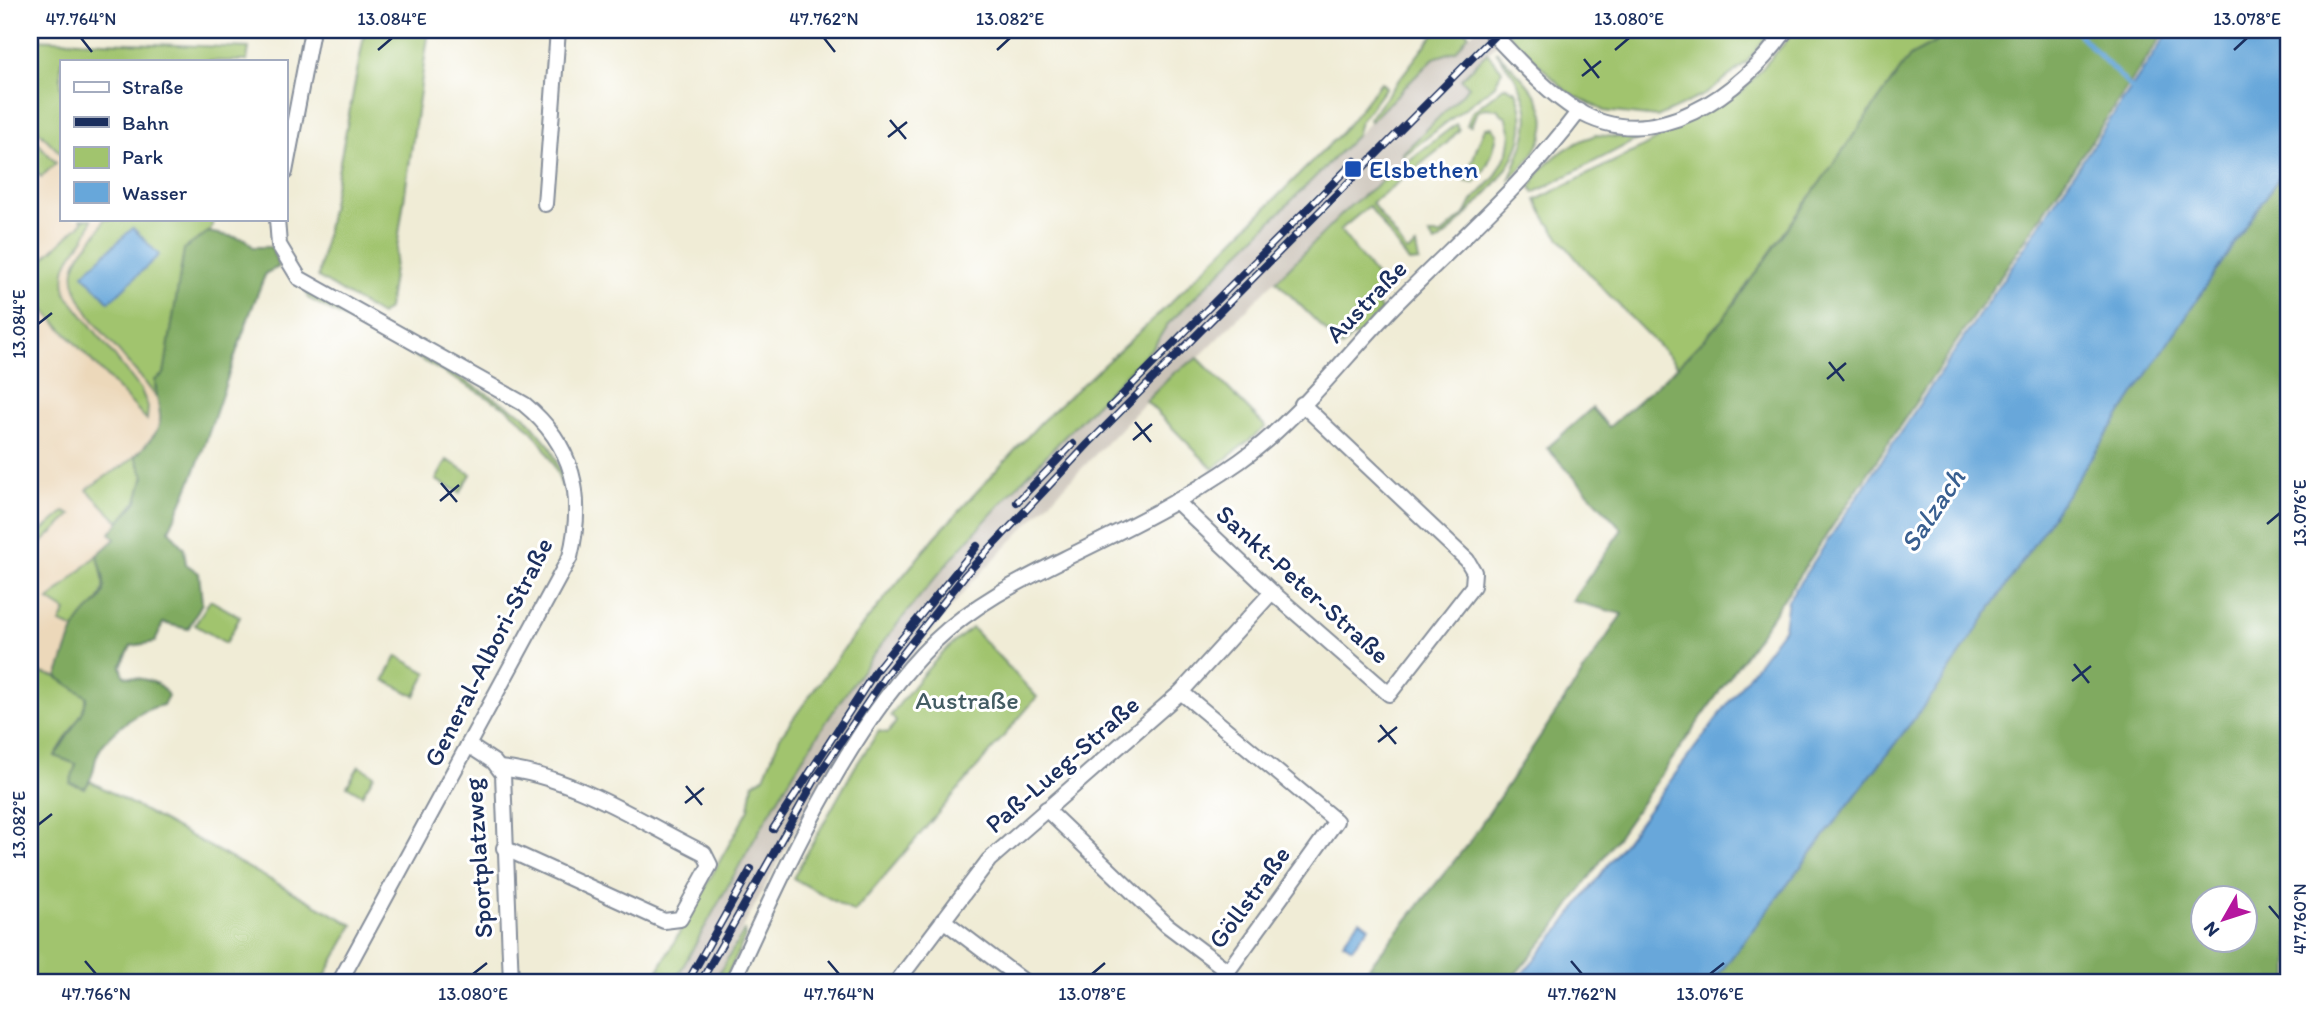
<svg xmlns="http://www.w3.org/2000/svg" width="2319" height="1013" viewBox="0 0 2319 1013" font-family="Itim,sans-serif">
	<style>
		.built { fill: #ecd8ba }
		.industrial { fill: #cbc3b8 }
		.green { fill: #a1c46e; stroke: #5e7a66; stroke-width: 2 }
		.forest { fill: #80aa61; stroke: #4e6c60; stroke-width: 2; fill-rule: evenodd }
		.water { fill: #67a7da; stroke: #416b9c; stroke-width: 2 }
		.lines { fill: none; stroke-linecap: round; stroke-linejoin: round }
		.stream { stroke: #67a7da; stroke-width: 5 }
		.minor-casing { stroke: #868e9a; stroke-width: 18 }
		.minor { stroke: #fff; stroke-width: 14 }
		.rail-casing { stroke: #1b2f5e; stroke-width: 8 }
		.rail { stroke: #fff; stroke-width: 5; stroke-dasharray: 16; stroke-linecap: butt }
		.ticks { fill: none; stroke: #1b2f5e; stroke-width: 2.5 }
		.transit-dot { fill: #1a4fb4; stroke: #fff; stroke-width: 2.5 }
		.labels { text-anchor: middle; stroke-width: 6; stroke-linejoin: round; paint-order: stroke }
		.transit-label { font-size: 26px; fill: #164399; stroke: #fff; text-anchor: start }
		.street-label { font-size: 26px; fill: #1b2f5e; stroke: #fff }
		.park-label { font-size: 26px; fill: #435c63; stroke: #fff }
		.water-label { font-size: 28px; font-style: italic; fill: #395f90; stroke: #fff }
		.neatline { fill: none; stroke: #1b2f5e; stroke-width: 2.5 }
		.ticks-label { font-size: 18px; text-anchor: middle; fill: #1b2f5e }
	</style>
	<rect width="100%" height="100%" fill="#fff"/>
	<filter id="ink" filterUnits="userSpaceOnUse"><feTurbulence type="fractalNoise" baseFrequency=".0143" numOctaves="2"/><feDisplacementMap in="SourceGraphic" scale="14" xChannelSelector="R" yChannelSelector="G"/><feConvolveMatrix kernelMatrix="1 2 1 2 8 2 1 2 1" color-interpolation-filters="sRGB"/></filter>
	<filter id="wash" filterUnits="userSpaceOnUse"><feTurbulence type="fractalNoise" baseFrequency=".00686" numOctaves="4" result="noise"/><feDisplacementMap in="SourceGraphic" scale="28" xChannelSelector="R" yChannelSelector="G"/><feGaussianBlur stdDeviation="1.57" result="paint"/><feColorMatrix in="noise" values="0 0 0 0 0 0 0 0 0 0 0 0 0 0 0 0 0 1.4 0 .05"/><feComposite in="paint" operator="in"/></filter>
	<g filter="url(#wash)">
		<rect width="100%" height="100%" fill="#f0ecd6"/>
		<path class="built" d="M 30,39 L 249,48 L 247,61 L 61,61 L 61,219 L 214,219 L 182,400 L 78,651 L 30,783 Z"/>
		<path class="industrial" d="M 1474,30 L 1511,30 L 1462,79 L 1469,87 L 1402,154 L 1405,162 L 1351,205 L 1198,358 L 1175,372 L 973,581 L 892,680 L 821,783 L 713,983 L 674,983 L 796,768 L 869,661 L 947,562 L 1032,468 L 1154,346 L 1167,325 L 1434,58 L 1456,51 Z"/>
		<g class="green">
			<path d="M 365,30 L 429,30 L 388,309 L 381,315 L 318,277 Z"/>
			<path d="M 1437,30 L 1465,30 L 1469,34 L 1456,51 L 1434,58 L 1370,122 L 1369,119 Z"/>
			<path d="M 1511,30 L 1772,30 L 1747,62 L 1706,94 L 1657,117 L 1604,111 L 1566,91 L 1507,33 Z"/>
			<path d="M 1796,30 L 1958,30 L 1910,56 L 1723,319 L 1678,366 C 1637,322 1559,251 1536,200 L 1641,148 L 1742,91 Z"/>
			<path d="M 30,39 L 249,48 L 247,61 L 61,61 L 61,154 L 30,122 Z"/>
			<path d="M 1496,51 C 1547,102 1568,123 1509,181 C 1523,142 1540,119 1515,78 C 1509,68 1502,61 1496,51 Z"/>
			<path d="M 1487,53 L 1502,70 L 1495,85 L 1403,156 L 1402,154 L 1469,87 L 1461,79 Z"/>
			<path d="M 1381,82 L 1386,87 L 1360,122 L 1356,136 L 1167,325 L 1154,346 C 1053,447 954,547 869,661 C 794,762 735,873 674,983 L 651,983 L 749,809 L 753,783 L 764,777 L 780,737 L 848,643 L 935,537 L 1041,422 L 1158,315 L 1342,132 Z"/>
			<path d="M 1505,86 L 1516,91 C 1537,141 1504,176 1471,210 C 1461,220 1447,237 1435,243 L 1429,235 L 1441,235 L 1466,213 L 1472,201 L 1495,177 L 1508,152 L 1511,134 L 1507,119 L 1497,109 L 1484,108 L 1476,113 L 1471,126 L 1467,125 L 1472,112 Z"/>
			<path d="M 1456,124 L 1459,130 L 1446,144 L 1372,203 L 1407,252 L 1416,246 L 1419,261 L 1409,262 L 1369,206 L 1340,230 L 1381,283 L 1382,295 L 1376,303 L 1382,310 L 1360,335 L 1351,337 L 1342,347 L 1276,281 L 1351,205 Z"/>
			<path d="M 1492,127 L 1497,133 C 1494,153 1488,169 1474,183 L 1464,181 C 1473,163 1476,146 1485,128 Z"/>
			<path d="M 30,134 L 56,163 L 41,177 L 30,165 Z"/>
			<path d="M 1596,135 L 1638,139 L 1534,193 L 1531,187 C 1540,162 1572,143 1596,135 Z"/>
			<path d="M 81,219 L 92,219 C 85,251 57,253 66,294 L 141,390 L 148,407 L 147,420 L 30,295 L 30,271 L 83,222 Z"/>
			<path d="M 104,219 L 214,219 L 164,374 L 155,381 L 156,397 C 136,366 67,306 74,269 C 78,249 99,238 104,219 Z"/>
			<path d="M 306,291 L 357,320 L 364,329 L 308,298 Z"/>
			<path d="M 399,342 L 525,416 L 550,446 L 566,484 L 562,486 C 551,453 536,431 508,409 L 397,346 Z"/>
			<path d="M 1198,358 L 1266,427 L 1213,469 L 1146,401 L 1175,372 Z"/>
			<path d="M 135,456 L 144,476 L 137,501 L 120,523 L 87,490 C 103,475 120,471 135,456 Z"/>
			<path d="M 447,460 L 471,474 L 460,493 L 436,480 Z"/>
			<path d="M 64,512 L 71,515 L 30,554 L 30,541 Z"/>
			<path d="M 97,555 C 112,598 99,597 75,629 L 60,623 L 66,611 L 49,600 Z"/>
			<path d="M 210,600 L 240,617 L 226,643 L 195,625 Z"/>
			<path d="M 972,628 L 1037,697 L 854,912 L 793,878 L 855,767 L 879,731 L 888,733 L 896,722 L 891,715 C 916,682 939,652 972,628 Z"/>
			<path d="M 397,656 L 427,673 L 415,696 L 384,680 Z"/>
			<path d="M 37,672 L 57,677 L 87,697 L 82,713 L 55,756 L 76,764 L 85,788 L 90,781 L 353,925 L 321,983 L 30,983 L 30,728 L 33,722 Z"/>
			<path d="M 359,766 L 374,775 L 362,795 L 347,786 Z"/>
			<path d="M 744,931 L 745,937 L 724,983 L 713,983 Z"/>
		</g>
		<g class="forest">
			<path d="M 1958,30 L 2166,30 L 1764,628 L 1552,931 L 1508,983 L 1356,983 L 1468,844 L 1622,614 L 1572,601 L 1622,529 L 1547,448 L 1592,408 L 1609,427 L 1678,366 L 1723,319 L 1910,56 Z"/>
			<path d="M 2289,162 L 2289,983 L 1712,983 L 1939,686 ZM 2204,898 L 2246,898 L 2246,940 L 2204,940 Z"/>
			<path d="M 208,232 L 245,239 L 253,247 L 271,247 L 279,267 L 266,273 C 230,357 210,448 169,530 L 184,549 L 186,564 L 199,573 L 202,603 L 188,629 L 163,623 L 155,642 L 131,646 L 121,666 L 124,676 C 142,679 160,679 168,696 L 163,705 C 141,709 109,731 98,753 C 92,766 97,771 85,788 L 70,783 L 76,764 L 55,756 L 82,713 L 87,697 L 57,677 C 63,662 67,645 74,630 C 92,593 117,611 97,555 L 115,539 L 110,533 L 137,501 L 144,476 L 135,456 C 171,420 159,425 155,380 L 164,374 L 184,249 Z"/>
		</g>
		<g class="water">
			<path d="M 2170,30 L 2289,30 L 2289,162 L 1939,686 L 1712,983 L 1514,983 L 1557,933 L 1784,628 L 1788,600 Z"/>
			<path d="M 133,228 L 159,255 L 109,302 L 83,274 Z"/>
			<path d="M 1360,920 L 1369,927 L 1352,948 L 1343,942 Z"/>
		</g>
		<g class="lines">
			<path class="stream" d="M 2075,30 L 2136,93"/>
		</g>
	</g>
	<g filter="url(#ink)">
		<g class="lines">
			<g class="minor-casing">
				<g id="minor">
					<path d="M 1489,30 C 1517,58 1543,89 1576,110 C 1654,158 1742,93 1786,30"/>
					<path d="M 285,172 L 312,30"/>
					<path d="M 545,204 L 558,30"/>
					<path d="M 277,219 L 279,245 L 299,278 L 524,404 C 574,445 585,496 570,557 L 339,983"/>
					<path d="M 1176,501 L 1272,592 L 1389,694 L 1473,586 L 1474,572 L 1467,560 L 1302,404"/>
					<path d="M 468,745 L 494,762 L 503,774 L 511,983"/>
					<path d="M 499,768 C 572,775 639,821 704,853 L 710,865 L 680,919 L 664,921 L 504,848"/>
					<path d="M 1046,809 L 1167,925 L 1228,971 L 1336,821 L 1181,692"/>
					<path d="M 943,920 L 1026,983"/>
					<path d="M 732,983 C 784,872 846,728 935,641 C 976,602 1022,580 1072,555 C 1129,527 1188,498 1240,461 C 1297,420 1342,360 1390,310 C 1454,244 1523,186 1579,111"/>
					<path d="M 896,983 L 989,860 L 1181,692 L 1272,592"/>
				</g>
			</g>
			<use href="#minor" class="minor"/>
			<g class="rail-casing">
				<g id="rail">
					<path d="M 1110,407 L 1355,161"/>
					<path d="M 1017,502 L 1073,444"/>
					<path d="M 773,829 L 877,669 L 977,546"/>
					<path d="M 687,983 L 751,869"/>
					<path d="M 700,983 L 815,780 L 886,675 L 965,575 L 1088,444 L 1500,30"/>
				</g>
			</g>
			<use href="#rail" class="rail"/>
		</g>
	</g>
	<path class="ticks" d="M 81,38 L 92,52M 824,38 L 835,52M 378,50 L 392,38M 997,50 L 1010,38M 1615,50 L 1629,38M 2234,50 L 2247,38M 1584,59 L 1599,78M 1582,76 L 1601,61M 890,120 L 906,139M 888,137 L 907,122M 38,324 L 52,313M 1829,362 L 1844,381M 1827,379 L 1846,363M 1135,422 L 1151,442M 1133,440 L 1152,424M 441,483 L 457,502M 440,501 L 459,485M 2267,524 L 2280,513M 2074,664 L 2089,683M 2072,681 L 2091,666M 1380,725 L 1396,744M 1378,742 L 1397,727M 686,786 L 702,805M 685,803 L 704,788M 38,825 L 52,814M 2269,906 L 2280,919M 85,961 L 96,974M 828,961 L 839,974M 1571,961 L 1582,974M 473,974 L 487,963M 1092,974 L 1105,963M 1710,974 L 1724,963"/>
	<rect class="transit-dot" x="1344" y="160" width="18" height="18" rx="3.5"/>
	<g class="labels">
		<g class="transit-label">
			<text x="1369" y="178">Elsbethen</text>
		</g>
		<g class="street-label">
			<text transform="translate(1366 301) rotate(-46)" y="9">Austraße</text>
			<text transform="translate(1303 584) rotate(42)" y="9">Sankt-Peter-Straße</text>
			<text transform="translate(488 652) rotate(-63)" y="9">General-Albori-Straße</text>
			<text transform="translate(1062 764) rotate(-41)" y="9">Paß-Lueg-Straße</text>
			<text transform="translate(478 858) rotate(-94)" y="9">Sportplatzweg</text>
			<text transform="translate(1249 897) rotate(-54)" y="9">Göllstraße</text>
		</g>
		<g class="park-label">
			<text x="967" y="709">Austraße</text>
		</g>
		<g class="water-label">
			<text transform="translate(1932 510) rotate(-56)" y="10">Salzach</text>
		</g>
	</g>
	<rect width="2319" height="1013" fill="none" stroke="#fff" stroke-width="77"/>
	<rect x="60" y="60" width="228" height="161" fill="#ffffff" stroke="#a4acbf" stroke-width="2"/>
	<rect x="74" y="82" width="35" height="10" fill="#ffffff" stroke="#a4acbf" stroke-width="2"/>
	<text x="122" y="94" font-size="21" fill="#1b2f5e">Straße</text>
	<rect x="74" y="117" width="35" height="10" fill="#1b2f5e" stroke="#a4acbf" stroke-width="2"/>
	<text x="122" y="130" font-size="21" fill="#1b2f5e">Bahn</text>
	<rect x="74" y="147" width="35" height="21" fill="#a1c46e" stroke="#a4acbf" stroke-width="2"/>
	<text x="122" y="164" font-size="21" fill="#1b2f5e">Park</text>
	<rect x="74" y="182" width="35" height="21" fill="#67a7da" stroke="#a4acbf" stroke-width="2"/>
	<text x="122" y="200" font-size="21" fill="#1b2f5e">Wasser</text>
	<g transform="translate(2224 919) rotate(231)"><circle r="33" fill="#ffffff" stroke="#a4acbf" stroke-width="2"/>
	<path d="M0-5L12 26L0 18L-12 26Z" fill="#b5179e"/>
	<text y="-10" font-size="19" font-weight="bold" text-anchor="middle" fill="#1b2f5e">N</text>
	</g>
	<rect x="38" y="38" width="2242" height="936" class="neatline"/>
	<g class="ticks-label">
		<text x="81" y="25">47.764°N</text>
		<text x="392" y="25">13.084°E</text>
		<text x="824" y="25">47.762°N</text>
		<text x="1010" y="25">13.082°E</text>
		<text x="1629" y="25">13.080°E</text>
		<text x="2247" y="25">13.078°E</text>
		<text transform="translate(19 324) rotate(-90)" y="6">13.084°E</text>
		<text transform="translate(2300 513) rotate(-90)" y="6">13.076°E</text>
		<text transform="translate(19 825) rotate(-90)" y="6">13.082°E</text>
		<text transform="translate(2300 919) rotate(-90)" y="6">47.760°N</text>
		<text x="96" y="1000">47.766°N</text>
		<text x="473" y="1000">13.080°E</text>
		<text x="839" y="1000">47.764°N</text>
		<text x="1092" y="1000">13.078°E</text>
		<text x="1582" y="1000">47.762°N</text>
		<text x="1710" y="1000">13.076°E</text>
	</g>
</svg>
